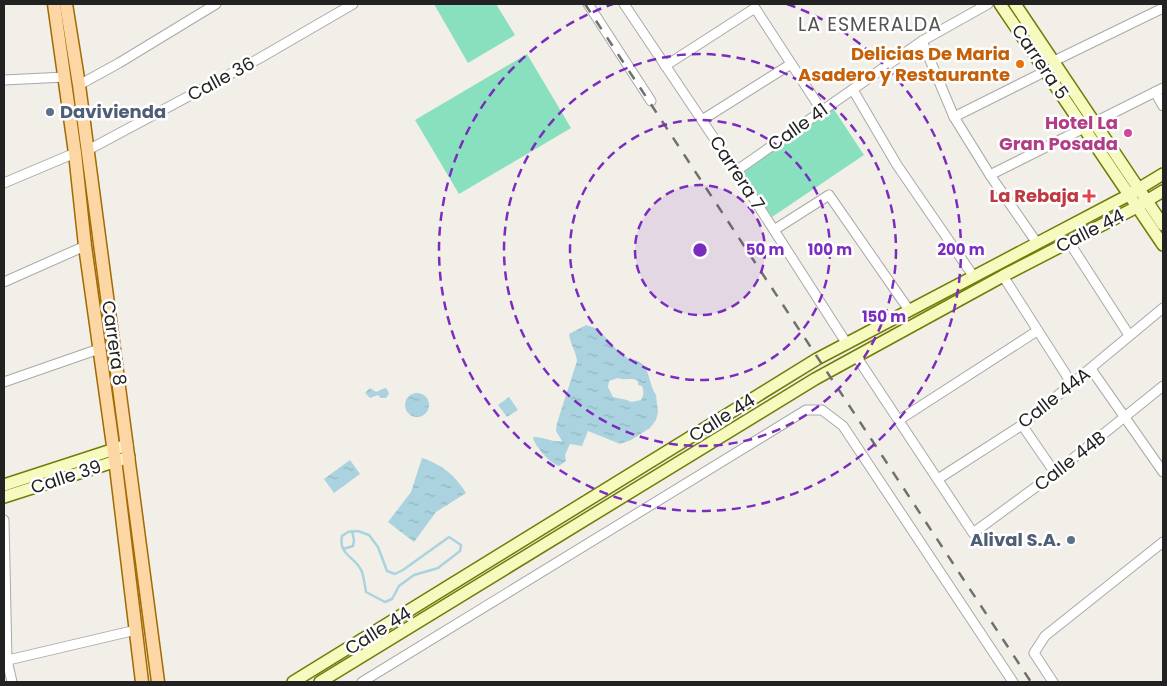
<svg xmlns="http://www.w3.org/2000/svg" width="1167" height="686" viewBox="0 0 1167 686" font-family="Poppins,sans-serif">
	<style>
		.pitch { fill: #88e0be }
		.water { fill: url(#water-ripples); fill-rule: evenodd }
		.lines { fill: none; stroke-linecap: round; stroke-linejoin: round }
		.stream { stroke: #aad3df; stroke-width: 2.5 }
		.street-casing { stroke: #a9a9a9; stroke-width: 11 }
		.secondary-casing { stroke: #707d05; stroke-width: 14 }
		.primary-casing { stroke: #a06b00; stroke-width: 15 }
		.street { stroke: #fff; stroke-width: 9 }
		.secondary { stroke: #f7fabf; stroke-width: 11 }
		.primary { stroke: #fcd6a4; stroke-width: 12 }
		.rail { stroke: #707070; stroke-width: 2.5; stroke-dasharray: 10 10; stroke-linecap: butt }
		.ring { fill: none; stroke: #7b2cbf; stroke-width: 2.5; stroke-dasharray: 9 6 }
		.food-dot { fill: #e8710a; stroke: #fff; stroke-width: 2 }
		.service-dot { fill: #5c6f8a; stroke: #fff; stroke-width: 2 }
		.hotel-dot { fill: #d1479c; stroke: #fff; stroke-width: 2 }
		.health-dot { fill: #e0444e; stroke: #fff; stroke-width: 2 }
		.labels { text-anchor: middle; stroke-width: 5; stroke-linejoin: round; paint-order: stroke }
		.food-label { font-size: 18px; font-weight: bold; fill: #c56008; stroke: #fff; text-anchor: end }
		.street-label { font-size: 18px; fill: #222; stroke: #fff }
		.service-label { font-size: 18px; font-weight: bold; fill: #4e5e75; stroke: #fff; text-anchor: start }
		.hotel-label { font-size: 18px; font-weight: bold; fill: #b23c85; stroke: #fff; text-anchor: end }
		.health-label { font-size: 18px; font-weight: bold; fill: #be3a42; stroke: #fff; text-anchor: end }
		.neighbourhood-label { font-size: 19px; letter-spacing: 1px; fill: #555; stroke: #fff }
		.centre { fill: #7b2cbf; stroke: #fff; stroke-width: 2.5 }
		.ring-label { font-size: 15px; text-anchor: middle; font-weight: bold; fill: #7b2cbf; stroke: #fff; stroke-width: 5; stroke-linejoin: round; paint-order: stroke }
	</style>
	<defs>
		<pattern id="water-ripples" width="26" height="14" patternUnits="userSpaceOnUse" patternTransform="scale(1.25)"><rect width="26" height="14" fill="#aad3df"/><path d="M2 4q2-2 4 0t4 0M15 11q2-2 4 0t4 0" fill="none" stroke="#92b5bf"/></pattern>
	</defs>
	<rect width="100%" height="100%" fill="#f2efe9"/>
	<g class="pitch">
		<path d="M 434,4 L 496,4 L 515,35 L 468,63 Z"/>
		<path d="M 527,54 L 571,128 L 459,194 L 415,120 Z"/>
		<path d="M 833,108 L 864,155 L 772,217 L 741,170 Z"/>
	</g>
	<g class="water">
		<path d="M 586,325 L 598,329 L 617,350 L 629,359 L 636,360 L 642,364 L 647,371 L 653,390 L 656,395 L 658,412 L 656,420 L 650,428 L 631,440 L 620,444 L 588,431 L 582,446 L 570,444 L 565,455 L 566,461 L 559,466 C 551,464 534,446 533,437 C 543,436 553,443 562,441 L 556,431 L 557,423 L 577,361 C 576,351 570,344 569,334 ZM 618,378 C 625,381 631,377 638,381 L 638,385 L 642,386 C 644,391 644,395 641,400 L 631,402 L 627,400 L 613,397 L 608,387 L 609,381 Z"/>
		<path d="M 370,388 L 376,392 L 385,388 L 387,389 L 389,394 L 386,398 L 381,398 L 378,395 L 370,398 L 365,393 Z"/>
		<circle cx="417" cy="405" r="12"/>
		<path d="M 509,397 L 518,410 L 507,417 L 498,405 Z"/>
		<path d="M 422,458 C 441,464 455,475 466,493 L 436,512 L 414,542 L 388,522 L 411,492 Z"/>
		<path d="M 350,460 L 360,474 L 334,493 L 324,479 Z"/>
	</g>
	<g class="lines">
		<g class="stream">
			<path d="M 358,531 L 369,535 L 378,547 L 387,571 L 395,574 L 403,570 L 449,537 L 461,545 L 460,551 L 438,568 L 414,575 L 399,586 L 392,599 L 385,602 L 366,592 C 365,586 364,578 362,572 C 357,557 338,556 342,536 L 348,532 Z"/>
			<path d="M 343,549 L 353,546 L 354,540 L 352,531"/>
		</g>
		<g class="street-casing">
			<g id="street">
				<path d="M 588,4 L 651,101"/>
				<path d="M 624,4 L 736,171 L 847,344"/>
				<path d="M 922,41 L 954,117 L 990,175 L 1037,243"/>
				<path d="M 1054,61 L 1163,8"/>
				<path d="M 665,66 L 755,8 L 822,111"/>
				<path d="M 4,80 L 65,77"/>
				<path d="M 79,85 L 119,63 L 216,4"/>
				<path d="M 853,90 L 897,165 L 974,277"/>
				<path d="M 1155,92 L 1163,106"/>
				<path d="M 954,117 L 1046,71"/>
				<path d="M 702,120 L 791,64"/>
				<path d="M 1095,122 L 1163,88"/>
				<path d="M 88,150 L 260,58 L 353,4"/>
				<path d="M 736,171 L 922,41 L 988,4"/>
				<path d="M 990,175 L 1084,128"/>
				<path d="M 4,183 L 75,153"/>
				<path d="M 774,230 L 829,195 L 909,310"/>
				<path d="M 1069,242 L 1129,335"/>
				<path d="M 1003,276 L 1072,384"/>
				<path d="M 4,282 L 85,246"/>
				<path d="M 856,356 L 973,533 L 1055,473 L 1163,386"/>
				<path d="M 1091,369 L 1163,472"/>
				<path d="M 4,382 L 99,349"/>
				<path d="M 899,420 L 1037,331"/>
				<path d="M 1022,425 L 1055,473"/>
				<path d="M 938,479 L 1022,425 L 1163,308"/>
				<path d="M 4,520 L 7,660 L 12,682"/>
				<path d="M 4,661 L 136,630"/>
				<path d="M 362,682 L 806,410 L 822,410 L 843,426 L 1013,682"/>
				<path d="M 1053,682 L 1034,653 L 1045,636 L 1163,542"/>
			</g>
		</g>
		<g class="secondary-casing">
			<g id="secondary">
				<path d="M 1000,4 L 1163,245"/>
				<path d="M 1015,4 L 1163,225"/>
				<path d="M 4,485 L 127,445"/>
				<path d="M 4,497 L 129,457"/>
				<path d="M 293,682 L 817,359 L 1125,197 L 1163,174"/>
				<path d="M 320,682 L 815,379 L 1003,276 L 1133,209 L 1163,191"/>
			</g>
		</g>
		<g class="primary-casing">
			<g id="primary">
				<path d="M 54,4 L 75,153 L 85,246 L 116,467 L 142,682"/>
				<path d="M 66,4 L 79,85 L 158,682"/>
			</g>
		</g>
		<use href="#street" class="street"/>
		<use href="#secondary" class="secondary"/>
		<use href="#primary" class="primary"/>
		<path class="rail" d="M 585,4 L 1031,682"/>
	</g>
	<circle cx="700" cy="250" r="65" fill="#7b2cbf" fill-opacity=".12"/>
	<g class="ring">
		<circle cx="700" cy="250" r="65"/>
		<circle cx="700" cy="250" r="130"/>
		<circle cx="700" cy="250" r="196"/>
		<path d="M787 4A261 261 0 1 1 613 4"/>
	</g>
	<circle class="food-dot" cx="1020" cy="64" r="5"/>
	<g class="service-dot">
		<circle cx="50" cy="112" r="5"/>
		<circle cx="1071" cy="540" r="5"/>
	</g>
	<circle class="hotel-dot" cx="1128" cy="133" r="5"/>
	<path class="health-dot" d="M1086.5 188.5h5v5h5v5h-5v5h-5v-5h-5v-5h5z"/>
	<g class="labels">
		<g class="food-label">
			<text x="1010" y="60">Delicias De Maria<tspan x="1010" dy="21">Asadero y Restaurante</tspan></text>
		</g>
		<g class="street-label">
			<text transform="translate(1040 62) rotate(56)" y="6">Carrera 5</text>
			<text transform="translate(221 79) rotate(-28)" y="6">Calle 36</text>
			<text transform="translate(798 127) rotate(-35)" y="6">Calle 41</text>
			<text transform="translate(737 173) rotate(57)" y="6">Carrera 7</text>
			<text transform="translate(1090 231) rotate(-27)" y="6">Calle 44</text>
			<text transform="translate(114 343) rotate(82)" y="6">Carrera 8</text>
			<text transform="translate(1054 398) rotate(-38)" y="6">Calle 44A</text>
			<text transform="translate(722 418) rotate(-32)" y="6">Calle 44</text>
			<text transform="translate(1070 461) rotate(-38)" y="6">Calle 44B</text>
			<text transform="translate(66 477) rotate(-18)" y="6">Calle 39</text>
			<text transform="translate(378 631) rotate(-32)" y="6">Calle 44</text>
		</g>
		<g class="service-label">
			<text x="60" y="118">Davivienda</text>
			<text x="1061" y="546" text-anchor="end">Alival S.A.</text>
		</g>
		<g class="hotel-label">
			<text x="1118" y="129">Hotel La<tspan x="1118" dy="21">Gran Posada</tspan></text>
		</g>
		<g class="health-label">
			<text x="1079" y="202">La Rebaja</text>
		</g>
		<g class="neighbourhood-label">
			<text x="870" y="31">LA ESMERALDA</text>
		</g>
	</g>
	<circle cx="700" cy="250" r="8" class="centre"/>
	<g class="ring-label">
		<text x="765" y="255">50 m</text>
		<text x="830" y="255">100 m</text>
		<text x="961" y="255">200 m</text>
		<text x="884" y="322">150 m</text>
	</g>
	<rect width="1167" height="686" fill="none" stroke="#222222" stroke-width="10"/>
</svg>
